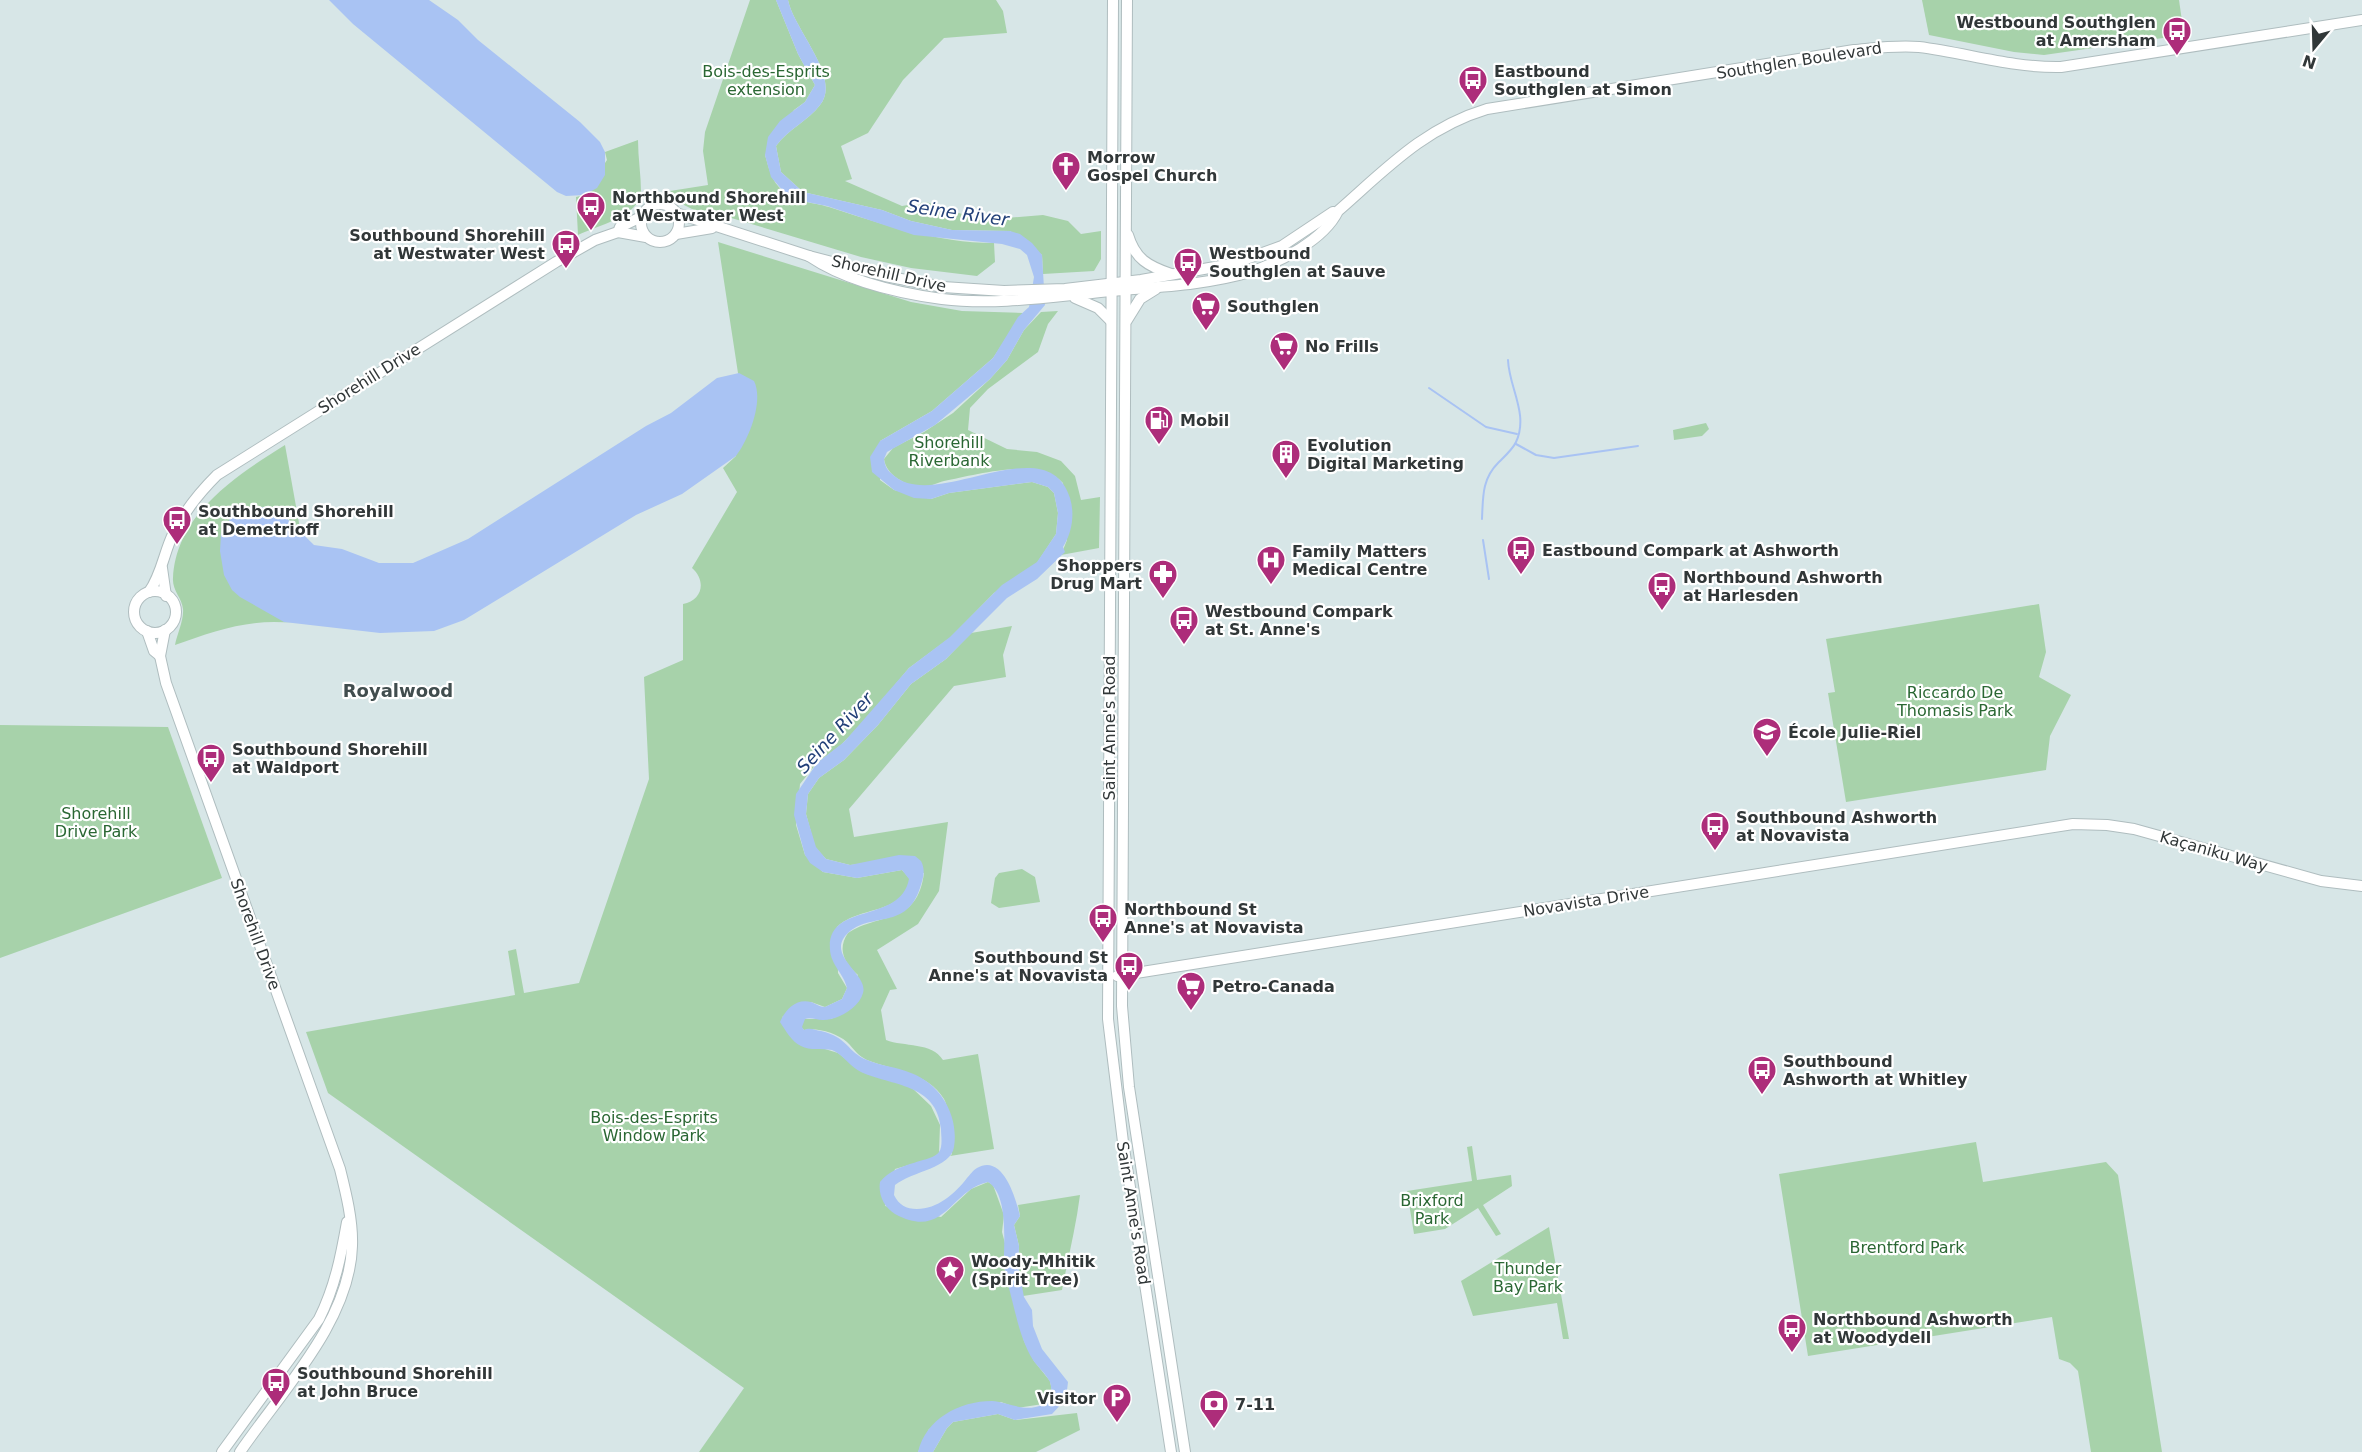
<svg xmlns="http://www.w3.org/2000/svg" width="2362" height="1452" viewBox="0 0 2362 1452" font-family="'DejaVu Sans',sans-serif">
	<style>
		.green { fill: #a7d2aa }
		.water { fill: #a9c3f3 }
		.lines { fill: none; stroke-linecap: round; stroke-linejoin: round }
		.stream { stroke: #a9c3f3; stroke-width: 2 }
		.secondary-casing { stroke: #afbdbf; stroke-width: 12 }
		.secondary { stroke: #fff; stroke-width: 10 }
		.labels { text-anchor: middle; stroke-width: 4.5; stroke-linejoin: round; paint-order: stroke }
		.poi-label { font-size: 16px; font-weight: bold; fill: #313738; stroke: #fff; text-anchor: start }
		.street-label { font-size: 16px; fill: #313738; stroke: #fff }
		.park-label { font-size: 16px; fill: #2a6733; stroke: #fff }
		.water-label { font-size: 18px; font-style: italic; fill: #224078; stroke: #fff }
		.neighbourhood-label { font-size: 18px; font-weight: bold; fill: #414d4e; stroke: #fff }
	</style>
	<rect width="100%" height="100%" fill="#d7e6e7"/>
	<g class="green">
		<path d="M 750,0 L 776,0 L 798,54 L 815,85 L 805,102 L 794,110 L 765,155 C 769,168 771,181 783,191 C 798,203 812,202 829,207 C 882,224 937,243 994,243 L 995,262 L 977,276 L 911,268 L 861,257 L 728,217 L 694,210 L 680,203 L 670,191 L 708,185 L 703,151 L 705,132 Z"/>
		<path d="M 788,0 L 996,0 L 1003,11 L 1007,33 L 944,38 L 903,80 L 868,133 L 841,146 L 852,179 L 845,181 L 902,206 L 926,202 L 980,220 L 1043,215 L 1068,221 L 1081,234 L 1101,231 L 1101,259 L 1094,271 L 1043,274 L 1042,255 L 1010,231 L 952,230 L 911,221 L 882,210 L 803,192 L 781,172 L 776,146 C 788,129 808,121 820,105 C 842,78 794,30 788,0 Z"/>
		<path d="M 1922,0 L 2179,0 L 2184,35 L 2044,55 L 2014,52 L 1929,35 Z"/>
		<path d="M 638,140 C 638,158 641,175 641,192 C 640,216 597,226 578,235 L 576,197 L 584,195 L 607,160 L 605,152 Z"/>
		<path d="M 718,242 L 911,302 L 962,311 L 1023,313 L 993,358 L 932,411 L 880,441 L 880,480 L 894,490 L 931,499 L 949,493 L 1032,482 L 1048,487 L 1054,493 L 1058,513 L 1056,534 L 1035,566 L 994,593 L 951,637 L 909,668 L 867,718 L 841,745 L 817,763 L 800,784 L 796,825 L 805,855 L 823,872 L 857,878 L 902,870 L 910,879 C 902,916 860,905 837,927 L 838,973 L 847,988 L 842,999 L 825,1007 L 811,1002 L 782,1017 L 825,1049 L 838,1053 L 862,1072 L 910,1086 L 931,1106 L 940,1125 L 939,1153 L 933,1158 L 895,1169 L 885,1206 L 941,1217 L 971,1189 L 988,1182 L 993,1185 L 1004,1215 L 1002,1232 L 1006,1247 L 1005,1268 L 1024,1341 L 1034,1361 L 1050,1381 L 1052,1391 L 1050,1398 L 1043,1404 L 1017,1408 L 1001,1402 L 929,1429 L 918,1452 L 699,1452 L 744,1388 L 328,1093 L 306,1032 L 515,995 L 508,951 L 516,949 L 524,993 L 579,983 L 649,779 L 644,677 L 683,660 L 683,604 C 702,601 707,581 692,568 L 737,492 L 723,468 L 736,456 L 738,373 Z"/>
		<path d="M 1058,311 L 1048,324 L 1038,352 L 988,389 L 970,408 L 968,430 L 1007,449 L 1037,452 L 1061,461 L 1075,476 L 1081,500 L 1100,497 L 1099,548 L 1061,555 L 1067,540 L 1063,483 C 1040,456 975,475 944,481 C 937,483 929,487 922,487 C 906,486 886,475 884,459 L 893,448 L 924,432 L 953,413 L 990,379 L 1007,360 L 1024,330 L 1041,312 Z"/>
		<path d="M 1706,423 L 1709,429 L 1702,436 L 1674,440 L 1673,430 Z"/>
		<path d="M 285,445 L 301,534 L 288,518 L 284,622 L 293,623 C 251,618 214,631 175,645 C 177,634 184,620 183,609 C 182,598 172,590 173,578 C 176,514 237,475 285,445 Z"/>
		<path d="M 2039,604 L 2046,652 L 2039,677 L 2071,695 L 2050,736 L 2046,770 L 1846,802 L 1828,693 L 1835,692 L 1826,639 Z"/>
		<path d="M 1012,626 L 1003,655 L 1006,677 L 954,686 L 849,809 L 854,837 L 948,822 L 939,891 L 918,924 L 877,950 L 897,989 L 890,990 L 881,1010 L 886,1040 C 904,1047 932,1042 943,1060 L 978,1054 L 994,1149 L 950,1156 L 952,1154 C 950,1142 950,1109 944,1099 C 928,1072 892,1070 867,1060 C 858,1056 854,1049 847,1042 C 837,1033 816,1027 804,1030 L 801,1027 L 804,1019 L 832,1019 L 858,975 C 844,963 837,949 848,933 C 880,912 917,926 924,873 L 862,864 L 850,865 L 826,859 L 815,847 L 806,814 L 808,794 L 819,778 L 844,760 L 878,725 L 911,684 L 946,659 L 971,633 Z"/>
		<path d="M 0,725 L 168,727 L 222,878 L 0,958 Z"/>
		<path d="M 1022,869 L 1035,877 L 1040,902 L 999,908 L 991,903 L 995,878 L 999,873 Z"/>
		<path d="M 1976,1142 L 1983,1182 L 2106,1162 L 2118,1175 L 2162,1452 L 2091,1452 L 2078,1371 L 2070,1363 L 2059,1359 L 2052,1317 L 1808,1356 L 1779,1174 Z"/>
		<path d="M 1472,1146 L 1477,1180 L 1511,1175 L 1512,1186 L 1483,1205 L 1501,1234 L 1496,1236 L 1478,1208 L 1445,1229 L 1414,1234 L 1407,1191 L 1472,1181 L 1467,1147 Z"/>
		<path d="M 1080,1195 C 1076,1227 1068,1258 1062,1290 L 1023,1296 L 1018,1266 L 1019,1246 L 1014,1225 L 1020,1216 L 1018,1205 Z"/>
		<path d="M 1549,1227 L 1569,1339 L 1563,1339 L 1557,1303 L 1473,1316 L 1461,1281 Z"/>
		<path d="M 1077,1413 L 1080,1430 L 1036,1452 L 933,1452 L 947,1428 L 953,1422 L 998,1414 L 1015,1420 Z"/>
	</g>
	<g class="water">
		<path d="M 329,0 L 429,0 L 458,20 L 478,40 L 580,122 L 600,142 L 605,152 L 605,175 L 597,188 L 584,195 L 566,196 L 557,192 L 353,24 Z"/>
		<path d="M 776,0 L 788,0 C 794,30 842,78 820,105 C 808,121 788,129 776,146 L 781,172 L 803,192 L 882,210 L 911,221 L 952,230 L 1010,231 L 1020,234 L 1032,243 L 1042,255 L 1045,305 L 1024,330 L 1007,360 L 990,379 L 935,425 L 887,452 L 884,459 C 885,466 887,470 892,474 C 934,515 1047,424 1070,498 C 1075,514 1072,533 1063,547 L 1065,552 L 1037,579 L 1007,598 L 946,659 L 911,684 L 878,725 L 844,760 L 819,778 L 808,794 L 806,814 L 816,847 L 826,859 L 850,865 L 899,855 L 915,856 L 921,861 C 926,871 923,878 920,888 C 906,930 873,912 849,932 C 823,955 869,974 863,993 C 859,1008 838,1020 823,1020 C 816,1020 811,1017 805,1019 L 802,1027 L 804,1030 C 810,1027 815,1030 821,1031 C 848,1037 847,1052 867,1060 C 881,1066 897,1067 911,1073 C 941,1084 959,1116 954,1147 C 951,1168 913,1171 895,1185 L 894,1195 C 899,1205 906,1209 917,1209 C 937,1209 955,1194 967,1178 C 970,1175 973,1170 977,1168 C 1003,1153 1016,1199 1020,1216 L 1014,1225 L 1019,1246 L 1018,1266 L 1024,1297 L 1032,1310 L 1033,1326 L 1042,1349 L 1068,1382 L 1066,1399 L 1052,1414 L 1015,1420 L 998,1414 L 953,1422 L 947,1428 L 933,1452 L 918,1452 C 926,1419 959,1401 992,1401 C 1009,1402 1034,1417 1048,1399 C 1052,1394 1052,1388 1050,1382 C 1046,1374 1038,1367 1033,1360 C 1022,1342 1017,1320 1012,1300 C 1009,1287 1004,1272 1004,1259 C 1004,1239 1008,1194 988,1182 C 950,1190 945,1241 895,1214 C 884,1207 878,1195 880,1182 C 897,1161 933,1162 939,1152 C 943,1146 941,1136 941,1129 C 937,1083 891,1086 861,1072 C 850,1067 843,1054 832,1050 C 822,1048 810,1051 801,1046 C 791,1041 786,1031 780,1022 C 785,1010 796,998 811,1002 C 817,1004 819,1007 825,1007 L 842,999 L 847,988 C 844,974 831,965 830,950 C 826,901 900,925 909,879 L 902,870 L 857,878 L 823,872 L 810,863 L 805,855 L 794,815 L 796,794 L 817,763 L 844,742 L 909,668 L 950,637 L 1002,585 L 1037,562 L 1056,534 L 1058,513 L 1054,493 L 1048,487 L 1032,482 L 949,493 L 931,499 L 914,498 L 894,490 L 872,472 L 870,457 L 880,441 L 932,411 L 993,358 L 1018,317 L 1029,307 L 1034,277 L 1027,255 L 1020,249 L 1002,244 L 914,235 L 827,206 L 797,200 L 784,192 L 771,177 L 765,155 L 768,137 L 780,121 L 805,102 L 815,85 L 798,54 Z"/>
		<path d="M 739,373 L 754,381 C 764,401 749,439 736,456 L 682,494 L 636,515 L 464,620 L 434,631 L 380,633 L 284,622 L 240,597 L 232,590 L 224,575 L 220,551 L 221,534 L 231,517 L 249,507 L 268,507 L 280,512 L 314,545 L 342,549 L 379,563 L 413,563 L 468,539 L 646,426 L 671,413 L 717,378 Z"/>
	</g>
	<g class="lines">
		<g class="stream">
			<path d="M 1429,388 L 1486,427 L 1517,434"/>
			<path d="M 1516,444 L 1536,455 L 1554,458 L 1638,446"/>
			<path d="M 1482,519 C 1483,497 1482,479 1498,463 C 1504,457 1513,449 1516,442 C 1529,414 1509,388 1508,360"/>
			<path d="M 1483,540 L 1489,579"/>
		</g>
		<g class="secondary-casing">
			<g id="secondary">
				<path d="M 1113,0 L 1108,1019 L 1123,1142 L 1171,1452"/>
				<path d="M 1127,0 L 1122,1006 L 1129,1087 L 1185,1452"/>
				<circle cx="660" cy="223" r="19"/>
				<path d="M 676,213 L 809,256 L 885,276 L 943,287 L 1004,291 L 1065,289 L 1141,280 L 1232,264 L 1282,246 L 1333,212"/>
				<path d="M 618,232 L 646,237"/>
				<path d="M 676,234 L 712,228"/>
				<path d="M 1128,235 C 1135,259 1148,266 1171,274"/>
				<path d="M 809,256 C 846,281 898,293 942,299 C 992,305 1042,298 1092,293 C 1144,287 1199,287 1250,272 C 1280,262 1324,240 1338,211 C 1386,169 1424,128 1487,109 L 1854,50 C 1876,48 1897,45 1919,47 C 1967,53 2012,68 2061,67 L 2362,20"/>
				<path d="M 1075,298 L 1098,308 L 1111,321"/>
				<path d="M 1127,320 L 1140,299 L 1156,289"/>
				<path d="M 162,568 L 166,596"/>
				<circle cx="155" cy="612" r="21"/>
				<path d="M 149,592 C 162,574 164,551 174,532 C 185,510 200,492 217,475 L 556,262 L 595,240 L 618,232 L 620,227 L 641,217"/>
				<path d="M 165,630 L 160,656 L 166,683 L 340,1169 C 346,1193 353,1221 352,1246 C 350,1321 281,1392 240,1452"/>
				<path d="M 147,631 L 154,651 L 160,656"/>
				<path d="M 1117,976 L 2073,824 L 2107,825 L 2134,829 L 2321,881 L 2362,886"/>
				<path d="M 222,1452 L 319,1319 C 335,1287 341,1256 347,1222"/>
			</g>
		</g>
		<use href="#secondary" class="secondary"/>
	</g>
	<defs>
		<g id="bus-pin" transform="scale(1.5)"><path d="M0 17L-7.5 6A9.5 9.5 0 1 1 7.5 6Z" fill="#ad2d7a" stroke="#fff"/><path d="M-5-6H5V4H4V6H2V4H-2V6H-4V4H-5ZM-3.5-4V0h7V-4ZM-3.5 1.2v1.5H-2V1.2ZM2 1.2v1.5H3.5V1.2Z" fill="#fff"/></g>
		<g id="church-pin" transform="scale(1.5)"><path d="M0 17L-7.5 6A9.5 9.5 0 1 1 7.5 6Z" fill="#ad2d7a" stroke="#fff"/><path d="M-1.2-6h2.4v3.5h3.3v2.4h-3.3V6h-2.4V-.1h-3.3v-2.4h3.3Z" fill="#fff"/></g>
		<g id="supermarket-pin" transform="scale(1.5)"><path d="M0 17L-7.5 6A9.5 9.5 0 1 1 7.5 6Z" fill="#ad2d7a" stroke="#fff"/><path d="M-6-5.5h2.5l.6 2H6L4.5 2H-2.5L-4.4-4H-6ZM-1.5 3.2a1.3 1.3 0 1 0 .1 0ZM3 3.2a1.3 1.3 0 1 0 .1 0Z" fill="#fff"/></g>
		<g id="fuel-pin" transform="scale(1.5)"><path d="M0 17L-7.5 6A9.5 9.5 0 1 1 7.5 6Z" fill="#ad2d7a" stroke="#fff"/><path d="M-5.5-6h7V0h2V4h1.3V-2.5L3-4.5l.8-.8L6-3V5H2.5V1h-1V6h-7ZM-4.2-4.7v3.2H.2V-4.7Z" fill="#fff"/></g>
		<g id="building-pin" transform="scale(1.5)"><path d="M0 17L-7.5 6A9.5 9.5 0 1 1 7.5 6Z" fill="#ad2d7a" stroke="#fff"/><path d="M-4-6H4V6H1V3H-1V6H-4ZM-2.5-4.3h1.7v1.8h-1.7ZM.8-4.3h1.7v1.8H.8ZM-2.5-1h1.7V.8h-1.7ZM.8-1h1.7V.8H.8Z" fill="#fff"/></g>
		<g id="hospital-pin" transform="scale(1.5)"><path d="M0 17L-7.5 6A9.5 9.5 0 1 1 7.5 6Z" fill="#ad2d7a" stroke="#fff"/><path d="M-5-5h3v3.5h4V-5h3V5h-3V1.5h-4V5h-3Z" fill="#fff"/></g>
		<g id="pharmacy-pin" transform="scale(1.5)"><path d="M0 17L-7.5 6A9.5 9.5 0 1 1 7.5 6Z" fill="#ad2d7a" stroke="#fff"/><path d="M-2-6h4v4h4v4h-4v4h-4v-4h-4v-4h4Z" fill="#fff"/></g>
		<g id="school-pin" transform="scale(1.5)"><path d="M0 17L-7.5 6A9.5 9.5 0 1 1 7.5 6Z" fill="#ad2d7a" stroke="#fff"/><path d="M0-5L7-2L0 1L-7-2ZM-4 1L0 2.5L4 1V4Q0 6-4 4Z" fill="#fff"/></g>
		<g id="sight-pin" transform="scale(1.5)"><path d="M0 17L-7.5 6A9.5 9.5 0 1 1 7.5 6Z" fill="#ad2d7a" stroke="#fff"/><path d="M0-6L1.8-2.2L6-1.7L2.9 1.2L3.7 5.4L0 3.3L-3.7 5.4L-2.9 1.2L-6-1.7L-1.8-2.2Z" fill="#fff"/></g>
		<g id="parking-pin" transform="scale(1.5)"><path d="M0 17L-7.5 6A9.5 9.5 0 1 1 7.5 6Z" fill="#ad2d7a" stroke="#fff"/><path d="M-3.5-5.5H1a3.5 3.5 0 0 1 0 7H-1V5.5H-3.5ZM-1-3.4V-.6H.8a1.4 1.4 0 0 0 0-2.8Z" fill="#fff"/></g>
		<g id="bank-pin" transform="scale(1.5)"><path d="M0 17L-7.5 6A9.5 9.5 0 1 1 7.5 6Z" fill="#ad2d7a" stroke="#fff"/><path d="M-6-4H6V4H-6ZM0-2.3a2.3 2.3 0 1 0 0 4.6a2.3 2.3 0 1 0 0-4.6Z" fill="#fff"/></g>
	</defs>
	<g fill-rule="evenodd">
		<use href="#bus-pin" x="2177" y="31"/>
		<use href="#bus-pin" x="1473" y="80"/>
		<use href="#church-pin" x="1066" y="166"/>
		<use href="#bus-pin" x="591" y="206"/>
		<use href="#bus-pin" x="566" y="244"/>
		<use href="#bus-pin" x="1188" y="262"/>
		<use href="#supermarket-pin" x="1206" y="306"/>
		<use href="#supermarket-pin" x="1284" y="346"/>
		<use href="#fuel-pin" x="1159" y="420"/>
		<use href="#building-pin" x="1286" y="454"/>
		<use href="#bus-pin" x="177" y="520"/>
		<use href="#bus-pin" x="1521" y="550"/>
		<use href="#hospital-pin" x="1271" y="560"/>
		<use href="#pharmacy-pin" x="1163" y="574"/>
		<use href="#bus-pin" x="1662" y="586"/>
		<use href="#bus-pin" x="1184" y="620"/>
		<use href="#school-pin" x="1767" y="732"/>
		<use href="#bus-pin" x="211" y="758"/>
		<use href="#bus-pin" x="1715" y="826"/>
		<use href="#bus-pin" x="1103" y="918"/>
		<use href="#bus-pin" x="1129" y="966"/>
		<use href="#supermarket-pin" x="1191" y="986"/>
		<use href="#bus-pin" x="1762" y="1070"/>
		<use href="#sight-pin" x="950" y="1270"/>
		<use href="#bus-pin" x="1792" y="1328"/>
		<use href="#bus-pin" x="276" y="1382"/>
		<use href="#parking-pin" x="1117" y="1398"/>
		<use href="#bank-pin" x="1214" y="1404"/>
	</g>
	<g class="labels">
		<g class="poi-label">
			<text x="2156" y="28" text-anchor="end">Westbound Southglen<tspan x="2156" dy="18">at Amersham</tspan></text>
			<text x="1494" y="77">Eastbound<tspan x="1494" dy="18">Southglen at Simon</tspan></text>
			<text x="1087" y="163">Morrow<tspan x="1087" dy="18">Gospel Church</tspan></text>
			<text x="612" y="203">Northbound Shorehill<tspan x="612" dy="18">at Westwater West</tspan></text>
			<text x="545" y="241" text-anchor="end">Southbound Shorehill<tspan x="545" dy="18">at Westwater West</tspan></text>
			<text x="1209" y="259">Westbound<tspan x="1209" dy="18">Southglen at Sauve</tspan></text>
			<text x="1227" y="312">Southglen</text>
			<text x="1305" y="352">No Frills</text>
			<text x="1180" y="426">Mobil</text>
			<text x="1307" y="451">Evolution<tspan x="1307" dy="18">Digital Marketing</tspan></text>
			<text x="198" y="517">Southbound Shorehill<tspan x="198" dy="18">at Demetrioff</tspan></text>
			<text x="1542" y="556">Eastbound Compark at Ashworth</text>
			<text x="1292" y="557">Family Matters<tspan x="1292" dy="18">Medical Centre</tspan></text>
			<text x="1142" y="571" text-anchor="end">Shoppers<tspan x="1142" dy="18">Drug Mart</tspan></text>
			<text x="1683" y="583">Northbound Ashworth<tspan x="1683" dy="18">at Harlesden</tspan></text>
			<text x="1205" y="617">Westbound Compark<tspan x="1205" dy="18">at St. Anne's</tspan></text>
			<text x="1788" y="738">École Julie-Riel</text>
			<text x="232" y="755">Southbound Shorehill<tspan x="232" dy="18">at Waldport</tspan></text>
			<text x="1736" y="823">Southbound Ashworth<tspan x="1736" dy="18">at Novavista</tspan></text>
			<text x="1124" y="915">Northbound St<tspan x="1124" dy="18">Anne's at Novavista</tspan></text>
			<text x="1108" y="963" text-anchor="end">Southbound St<tspan x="1108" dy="18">Anne's at Novavista</tspan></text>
			<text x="1212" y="992">Petro-Canada</text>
			<text x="1783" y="1067">Southbound<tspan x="1783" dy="18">Ashworth at Whitley</tspan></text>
			<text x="971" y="1267">Woody-Mhitik<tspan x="971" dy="18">(Spirit Tree)</tspan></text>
			<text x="1813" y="1325">Northbound Ashworth<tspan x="1813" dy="18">at Woodydell</tspan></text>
			<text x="297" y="1379">Southbound Shorehill<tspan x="297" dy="18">at John Bruce</tspan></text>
			<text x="1096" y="1404" text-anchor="end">Visitor</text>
			<text x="1235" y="1410">7-11</text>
		</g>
		<g class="street-label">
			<text transform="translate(1799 60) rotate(-9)" y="6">Southglen Boulevard</text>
			<text transform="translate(889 273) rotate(13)" y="6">Shorehill Drive</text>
			<text transform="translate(369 378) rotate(-32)" y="6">Shorehill Drive</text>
			<text transform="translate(1109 728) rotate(-90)" y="6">Saint Anne's Road</text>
			<text transform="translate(2214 851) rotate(16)" y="6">Kaçaniku Way</text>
			<text transform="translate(1586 901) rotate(-9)" y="6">Novavista Drive</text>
			<text transform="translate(256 934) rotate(70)" y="6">Shorehill Drive</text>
			<text transform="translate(1134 1213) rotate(81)" y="6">Saint Anne's Road</text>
		</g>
		<g class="park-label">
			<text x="766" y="77">Bois-des-Esprits<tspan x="766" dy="18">extension</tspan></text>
			<text x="949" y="448">Shorehill<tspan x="949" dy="18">Riverbank</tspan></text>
			<text x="1955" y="698">Riccardo De<tspan x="1955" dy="18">Thomasis Park</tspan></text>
			<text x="96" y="819">Shorehill<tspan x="96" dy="18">Drive Park</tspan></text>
			<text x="654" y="1123">Bois-des-Esprits<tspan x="654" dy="18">Window Park</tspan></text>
			<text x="1432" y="1206">Brixford<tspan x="1432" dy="18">Park</tspan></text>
			<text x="1907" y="1253">Brentford Park</text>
			<text x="1528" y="1274">Thunder<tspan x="1528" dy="18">Bay Park</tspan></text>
		</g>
		<g class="water-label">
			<text transform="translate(958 213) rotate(8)" y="6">Seine River</text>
			<text transform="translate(835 733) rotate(-47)" y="6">Seine River</text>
		</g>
		<g class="neighbourhood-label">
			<text x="398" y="697">Royalwood</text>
		</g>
	</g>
	<g transform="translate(2314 48) rotate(199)" stroke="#ffffff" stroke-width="4.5" paint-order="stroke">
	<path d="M0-4.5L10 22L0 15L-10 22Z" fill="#313738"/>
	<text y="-9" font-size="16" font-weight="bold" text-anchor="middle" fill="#313738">N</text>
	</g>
</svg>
